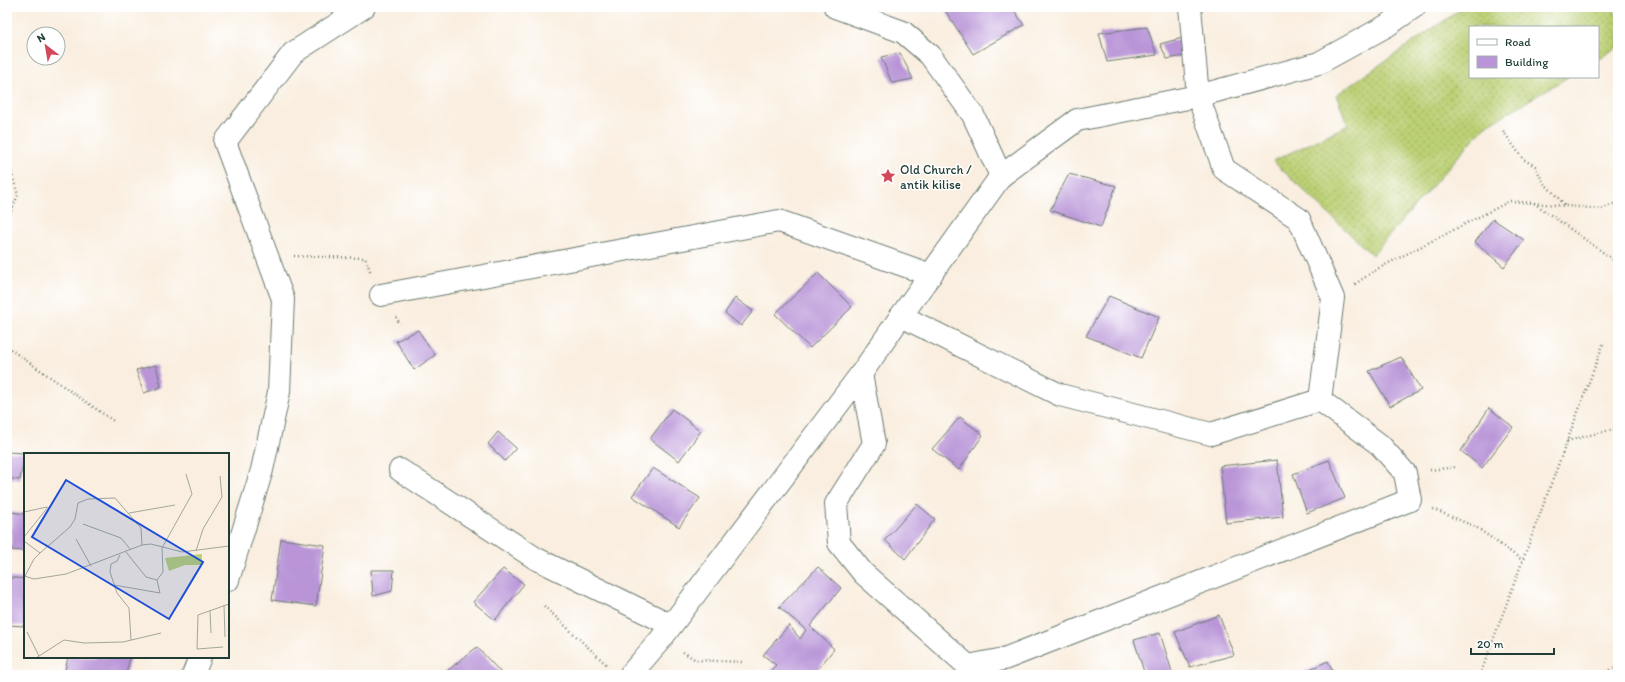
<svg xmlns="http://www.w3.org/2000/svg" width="1625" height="682" viewBox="0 0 1625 682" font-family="Itim,sans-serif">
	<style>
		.grass { fill: url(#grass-dots); stroke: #6e8654 }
		.building { fill: #b995d8 }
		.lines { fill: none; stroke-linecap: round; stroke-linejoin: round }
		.street-casing { stroke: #6b7b70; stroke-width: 24 }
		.secondary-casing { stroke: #6b7b70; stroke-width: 24 }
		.path { stroke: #6b7b70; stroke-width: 2.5; stroke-dasharray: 1 3; stroke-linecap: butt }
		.street { stroke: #fff; stroke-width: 22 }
		.secondary { stroke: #fff; stroke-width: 22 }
		.labels { text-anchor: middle; stroke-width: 3; stroke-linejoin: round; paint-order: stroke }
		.poi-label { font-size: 13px; fill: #1f3d34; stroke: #fff; text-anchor: start }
		.inset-road { fill: none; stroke: #a2a79b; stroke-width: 1 }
		.view { fill: #1d4ed8; fill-opacity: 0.15; stroke: #1d4ed8; stroke-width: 2 }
		.inset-edge { fill: none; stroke: #1f3d34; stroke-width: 2 }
	</style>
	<defs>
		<pattern id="grass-dots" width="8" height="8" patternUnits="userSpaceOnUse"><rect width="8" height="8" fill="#bcd074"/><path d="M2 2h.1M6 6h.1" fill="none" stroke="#98aa60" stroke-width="1.8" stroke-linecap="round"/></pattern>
	</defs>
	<rect width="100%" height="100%" fill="#fff"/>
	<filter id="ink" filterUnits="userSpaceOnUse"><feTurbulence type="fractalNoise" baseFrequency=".025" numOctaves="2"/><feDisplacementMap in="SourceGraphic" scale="8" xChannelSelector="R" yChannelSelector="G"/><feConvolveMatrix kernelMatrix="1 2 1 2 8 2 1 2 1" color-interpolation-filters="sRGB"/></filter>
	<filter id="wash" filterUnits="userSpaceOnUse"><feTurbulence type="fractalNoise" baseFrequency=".012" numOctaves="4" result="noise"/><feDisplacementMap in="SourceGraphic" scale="16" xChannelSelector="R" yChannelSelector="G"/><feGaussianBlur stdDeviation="0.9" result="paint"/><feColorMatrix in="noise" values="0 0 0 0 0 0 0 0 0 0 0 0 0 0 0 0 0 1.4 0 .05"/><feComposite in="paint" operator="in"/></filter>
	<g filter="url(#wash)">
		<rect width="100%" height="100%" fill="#f9eedf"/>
		<path class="grass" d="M 1464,7 L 1612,7 L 1618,18 L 1618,47 L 1598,59 L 1598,27 L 1470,27 L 1470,77 L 1568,77 L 1484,127 L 1372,255 L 1273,161 L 1348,125 L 1336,95 Z"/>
		<g id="blocks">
			<g class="building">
				<path d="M 943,7 L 1012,7 L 1024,25 L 973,54 Z"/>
				<path d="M 1147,27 L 1157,55 L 1107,62 L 1099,33 Z"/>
				<path d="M 1182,38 L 1185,56 L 1167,59 L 1160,44 Z"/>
				<path d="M 900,53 L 913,79 L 892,83 L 881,57 Z"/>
				<path d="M 1069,174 L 1116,186 L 1101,227 L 1050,210 Z"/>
				<path d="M 1493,219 L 1524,240 L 1504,267 L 1475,242 Z"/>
				<path d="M 818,273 L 852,307 L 810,348 L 775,314 Z"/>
				<path d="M 1109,296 L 1159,317 L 1141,358 L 1086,336 Z"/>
				<path d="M 735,298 L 753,311 L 741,326 L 725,313 Z"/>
				<path d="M 418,330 L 435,355 L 414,370 L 396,341 Z"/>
				<path d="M 1401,357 L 1421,390 L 1390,406 L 1369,371 Z"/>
				<path d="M 156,365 L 161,387 L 144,393 L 136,370 Z"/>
				<path d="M 1489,408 L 1513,427 L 1482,468 L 1461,451 Z"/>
				<path d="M 672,409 L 701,431 L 679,461 L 650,439 Z"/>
				<path d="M 960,417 L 983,435 L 959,470 L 932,449 Z"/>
				<path d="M 498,432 L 516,448 L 505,461 L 488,444 Z"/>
				<path d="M 7,452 L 25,453 L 20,480 L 7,478 Z"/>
				<path d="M 1277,460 L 1283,517 L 1226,523 L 1220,466 Z"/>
				<path d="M 1329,460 L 1345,498 L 1307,513 L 1293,474 Z"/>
				<path d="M 653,468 L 700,498 L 679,527 L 632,496 Z"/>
				<path d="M 917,504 L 935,519 L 905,559 L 885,540 Z"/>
				<path d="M 11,512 L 25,514 L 25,551 L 11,550 Z"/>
				<path d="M 281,539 L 325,545 L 316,606 L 272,600 Z"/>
				<path d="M 818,567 L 841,588 L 810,626 L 834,649 L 813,675 L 766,675 L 776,665 L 763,655 L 789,625 L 800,639 L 806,630 L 779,607 Z"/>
				<path d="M 503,569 L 524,584 L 495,620 L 473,602 Z"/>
				<path d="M 371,570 L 394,570 L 392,591 L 373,596 Z"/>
				<path d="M 7,577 L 25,579 L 25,626 L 7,625 Z"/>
				<path d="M 1219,615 L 1234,655 L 1190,667 L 1175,632 Z"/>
				<path d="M 1160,633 L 1173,675 L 1145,675 L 1134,640 Z"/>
				<path d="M 477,647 L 503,675 L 442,675 Z"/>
				<path d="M 68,657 L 130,657 L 126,675 L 64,675 Z"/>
				<path d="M 1328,661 L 1334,675 L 1297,675 Z"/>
			</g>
		</g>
	</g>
	<g filter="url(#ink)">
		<use href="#blocks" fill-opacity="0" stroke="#6b7b70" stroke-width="1"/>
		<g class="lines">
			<g class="street-casing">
				<g id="street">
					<path d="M 835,7 L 903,32 L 930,55 L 973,115 L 1001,176"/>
					<path d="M 381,295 L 779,221 L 931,275"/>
					<path d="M 901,316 L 1060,395 L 1211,434 L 1320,400"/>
					<path d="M 861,374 L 874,444 L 836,504 L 839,543 L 863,573 L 978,675"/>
					<path d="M 400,470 L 535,558 L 671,625"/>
					<path d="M 228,580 L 262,470 L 279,392 L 283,299 L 225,142 L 293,53 L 364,7"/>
					<path d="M 968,666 L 1004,659 L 1410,500 L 1405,473 L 1380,445 L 1320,400 L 1333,298 L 1299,219 L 1224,169 L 1198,96 L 1190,7"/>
					<path d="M 193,675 L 200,657"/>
				</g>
			</g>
			<g class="secondary-casing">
				<path id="secondary" d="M 630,675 L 661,639 L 861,374 L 901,316 L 1001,176 L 1077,120 L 1198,96 L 1319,63 L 1388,25 L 1414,7"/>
			</g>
			<g class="path">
				<path d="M 1503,131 L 1523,159 L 1535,166 L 1543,182 L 1566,206"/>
				<path d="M 7,157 L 18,195 L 7,221"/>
				<path d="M 1534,203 L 1618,263"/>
				<path d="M 294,256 L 365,258 L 371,273"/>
				<path d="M 1355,284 L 1379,268 L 1510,201 L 1601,209 L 1618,202"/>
				<path d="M 396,317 L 400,324"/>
				<path d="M 7,347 L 115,422"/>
				<path d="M 1567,441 L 1618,428"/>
				<path d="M 1430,470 L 1457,467"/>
				<path d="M 1433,509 L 1476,527 L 1522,560"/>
				<path d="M 544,606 L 608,666"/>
				<path d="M 683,652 L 696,660 L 743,662"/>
				<path d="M 1480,675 L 1604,342"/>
				<path d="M 1598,675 L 1618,666"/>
			</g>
			<use href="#street" class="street"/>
			<use href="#secondary" class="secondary"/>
		</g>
	</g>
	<defs>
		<g id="sight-bare" transform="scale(1.2)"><path d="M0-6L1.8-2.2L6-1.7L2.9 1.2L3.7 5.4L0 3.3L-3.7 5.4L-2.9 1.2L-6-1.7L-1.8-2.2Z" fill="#d1495b" stroke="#fff" stroke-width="2.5" paint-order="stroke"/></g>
	</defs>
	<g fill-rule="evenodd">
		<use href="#sight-bare" x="888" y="176"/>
	</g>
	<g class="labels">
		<g class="poi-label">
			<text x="900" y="174">Old Church /<tspan x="900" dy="15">antik kilise</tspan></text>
		</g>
	</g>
	<g transform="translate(24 453)">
		<rect width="205" height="205" fill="#f9eedf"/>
		<path d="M 178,101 L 178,112 L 161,112 L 145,118 L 141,105 Z" fill="#bcd074"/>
		<path class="inset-road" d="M 0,59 L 23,54M 105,60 L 151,52M 59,71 L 97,85 L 107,97M 0,84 L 24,54M 52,86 L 67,113M 0,88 L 16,100 L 10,106 L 1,123M 172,98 L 179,76 L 198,44 L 196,23M 102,99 L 122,124 L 133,127M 16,100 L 46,74 L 51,66 L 54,50 L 64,46 L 91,45 L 117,75 L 118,92M 96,102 L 93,108 L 87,111 L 86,119 L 93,140 L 105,155 L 107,187M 0,123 L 10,126 L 42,121 L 118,92 L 127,91 L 158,99 L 205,93M 90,132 L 136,140 L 133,127 L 139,119 L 138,95 L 168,41 L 162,21M 200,152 L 201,184M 186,158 L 187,180M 3,179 L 15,203M 199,194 L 173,196 L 174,162 L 205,151M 12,205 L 40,187 L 60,190 L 99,189 L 137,180"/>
		<path class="view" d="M 42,27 L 179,109 L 145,166 L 8,84 Z"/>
		<rect width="205" height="205" class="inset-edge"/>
	</g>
	<rect width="1625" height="682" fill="none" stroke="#fff" stroke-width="24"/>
	<rect x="1469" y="26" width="130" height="52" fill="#ffffff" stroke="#a5b1ae"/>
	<rect x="1477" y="39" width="20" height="6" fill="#ffffff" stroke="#a5b1ae"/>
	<text x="1505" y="46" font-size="12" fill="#1f3d34">Road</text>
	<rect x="1477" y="56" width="20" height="12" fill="#b995d8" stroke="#a5b1ae"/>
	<text x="1505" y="66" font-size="12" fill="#1f3d34">Building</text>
	<g transform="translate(46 46) rotate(329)"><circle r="19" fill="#ffffff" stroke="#a5b1ae"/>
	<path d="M0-3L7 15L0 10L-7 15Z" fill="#d1495b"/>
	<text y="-6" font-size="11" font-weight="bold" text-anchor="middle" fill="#1f3d34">N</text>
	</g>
	<path d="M1471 648v6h83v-6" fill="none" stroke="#1f3d34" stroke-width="2"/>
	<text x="1477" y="648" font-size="12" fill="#1f3d34" stroke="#ffffff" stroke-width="3" paint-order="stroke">20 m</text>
</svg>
